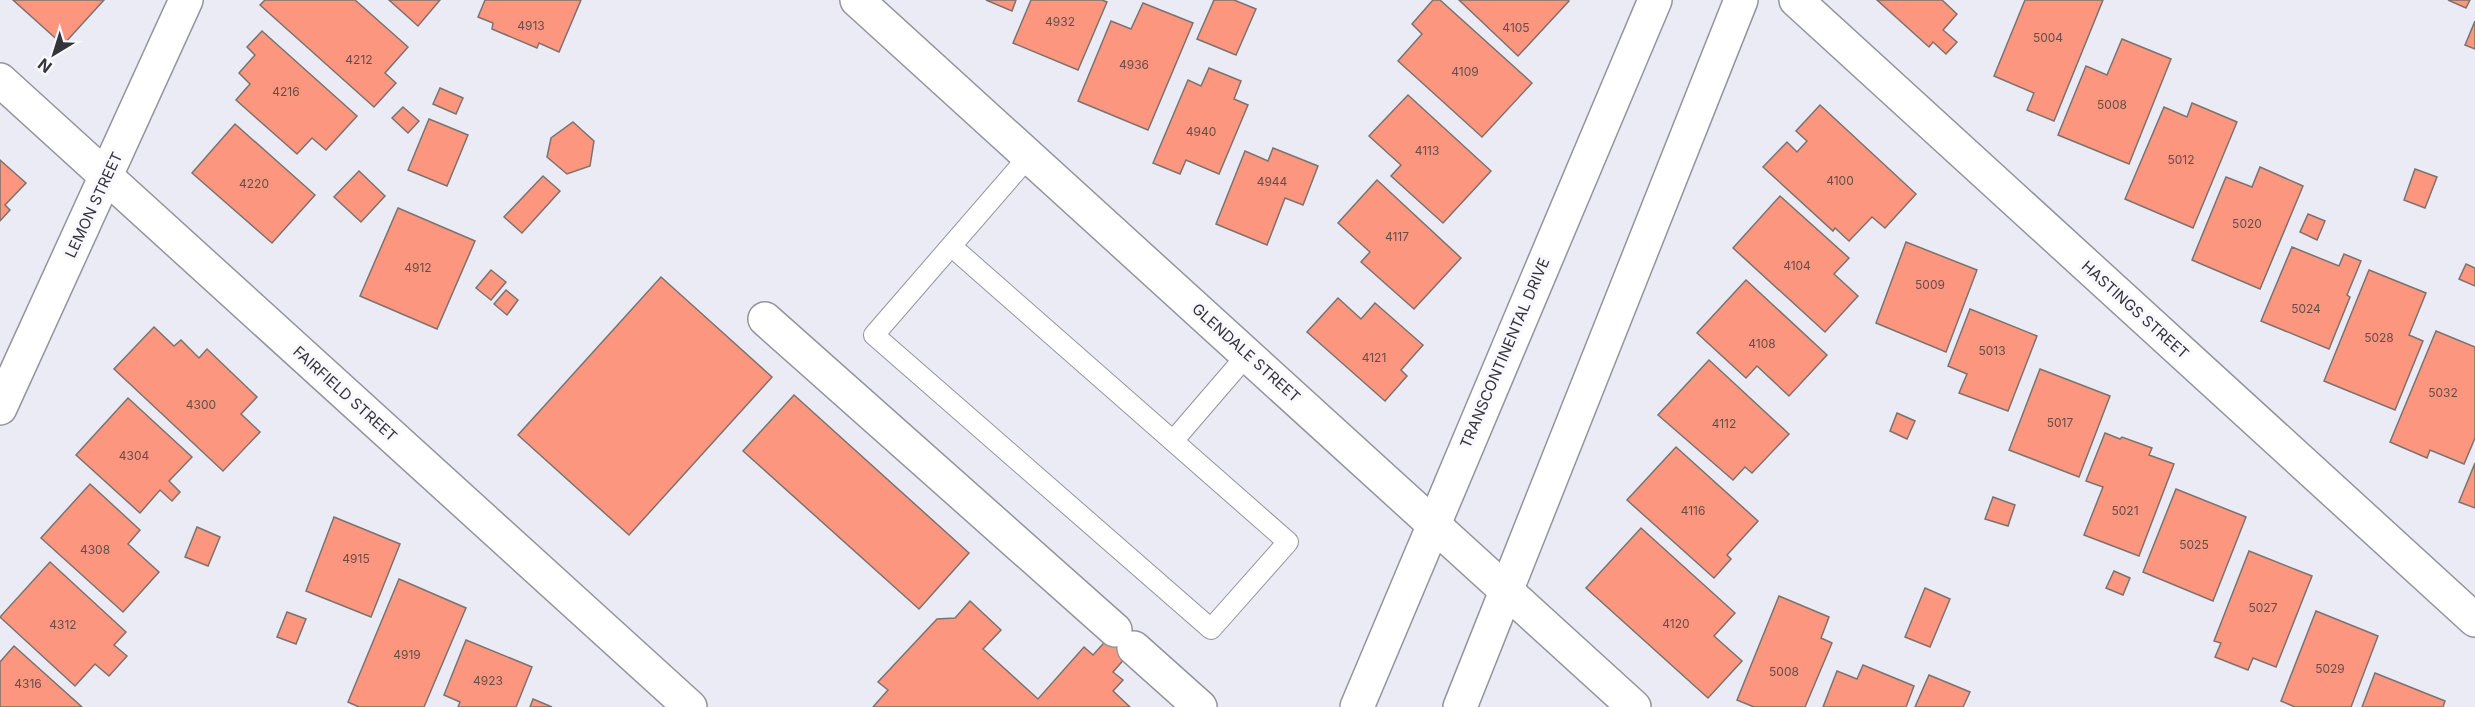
<svg xmlns="http://www.w3.org/2000/svg" width="2475" height="707" viewBox="0 0 2475 707" font-family="Inter,sans-serif">
	<style>
		.building { fill: #fd967f; stroke: #7c726f; stroke-width: 1.5 }
		.lines { fill: none; stroke-linecap: round; stroke-linejoin: round }
		.service-casing { stroke: #93949d; stroke-width: 22 }
		.minor-casing { stroke: #93949d; stroke-width: 36 }
		.tertiary-casing { stroke: #93949d; stroke-width: 36 }
		.service { stroke: #fff; stroke-width: 20 }
		.minor { stroke: #fff; stroke-width: 33 }
		.tertiary { stroke: #fff; stroke-width: 33 }
		.labels { text-anchor: middle; stroke-width: 6; stroke-linejoin: round; paint-order: stroke }
		.number-label { font-size: 12px; fill: #674d4a }
		.street-label { font-size: 15px; fill: #353539; stroke: #f8f8fe }
	</style>
	<rect width="100%" height="100%" fill="#eaebf4"/>
	<g class="building">
		<path d="M 13,0 L 104,0 L 63,45 Z"/>
		<path d="M 265,0 L 355,0 L 408,47 L 385,73 L 396,83 L 374,107 L 260,5 Z"/>
		<path d="M 389,0 L 440,0 L 418,26 Z"/>
		<path d="M 485,0 L 581,0 L 559,52 L 539,43 L 537,48 L 492,29 L 493,23 L 478,17 Z"/>
		<path d="M 986,0 L 1016,0 L 1012,11 Z"/>
		<path d="M 1031,0 L 1102,0 L 1107,2 L 1078,70 L 1013,43 Z"/>
		<path d="M 1214,0 L 1234,0 L 1256,9 L 1236,55 L 1197,39 Z"/>
		<path d="M 1433,0 L 1440,0 L 1532,83 L 1482,137 L 1398,61 L 1422,34 L 1412,24 Z"/>
		<path d="M 1459,0 L 1568,0 L 1569,1 L 1518,56 Z"/>
		<path d="M 1877,0 L 1942,0 L 1957,14 L 1943,30 L 1957,42 L 1946,54 L 1933,42 L 1929,47 Z"/>
		<path d="M 2025,0 L 2103,0 L 2054,121 L 2027,110 L 2034,93 L 1994,76 Z"/>
		<path d="M 2448,0 L 2470,0 L 2466,8 Z"/>
		<path d="M 1143,3 L 1193,23 L 1148,130 L 1078,101 L 1111,21 L 1131,29 Z"/>
		<path d="M 2475,21 L 2475,49 L 2465,45 Z"/>
		<path d="M 262,31 L 357,116 L 326,150 L 312,138 L 297,154 L 236,100 L 250,84 L 239,73 L 255,55 L 247,47 Z"/>
		<path d="M 2122,39 L 2171,59 L 2129,164 L 2058,135 L 2086,66 L 2107,75 Z"/>
		<path d="M 1209,68 L 1241,81 L 1234,99 L 1248,105 L 1219,174 L 1186,160 L 1180,174 L 1153,163 L 1188,80 L 1201,86 Z"/>
		<path d="M 440,88 L 463,98 L 456,114 L 433,104 Z"/>
		<path d="M 1408,95 L 1491,171 L 1443,223 L 1391,176 L 1401,165 L 1369,136 Z"/>
		<path d="M 2192,103 L 2237,122 L 2193,228 L 2125,199 L 2164,107 L 2187,117 Z"/>
		<path d="M 1820,105 L 1916,194 L 1885,228 L 1872,217 L 1849,241 L 1835,228 L 1833,231 L 1763,167 L 1787,142 L 1797,152 L 1807,141 L 1796,131 Z"/>
		<path d="M 403,107 L 419,121 L 408,133 L 392,118 Z"/>
		<path d="M 429,119 L 468,135 L 447,186 L 408,170 Z"/>
		<path d="M 573,122 L 594,141 L 590,166 L 567,174 L 547,157 L 551,138 Z"/>
		<path d="M 235,124 L 315,195 L 272,243 L 192,173 Z"/>
		<path d="M 1273,148 L 1318,166 L 1303,205 L 1285,198 L 1267,245 L 1216,224 L 1245,151 L 1268,161 Z"/>
		<path d="M 0,160 L 26,183 L 5,205 L 10,210 L 0,221 Z"/>
		<path d="M 2260,167 L 2303,186 L 2260,289 L 2192,260 L 2226,177 L 2252,187 Z"/>
		<path d="M 2415,169 L 2437,177 L 2425,208 L 2404,200 Z"/>
		<path d="M 359,171 L 385,196 L 361,222 L 334,197 Z"/>
		<path d="M 543,176 L 560,191 L 522,233 L 504,217 Z"/>
		<path d="M 1377,180 L 1461,258 L 1414,309 L 1361,262 L 1370,252 L 1338,223 Z"/>
		<path d="M 1780,196 L 1849,258 L 1834,274 L 1858,296 L 1825,332 L 1733,248 Z"/>
		<path d="M 398,208 L 475,241 L 437,329 L 360,296 Z"/>
		<path d="M 2308,214 L 2325,221 L 2317,240 L 2300,232 Z"/>
		<path d="M 1906,242 L 1977,270 L 1946,352 L 1876,323 Z"/>
		<path d="M 2292,247 L 2339,266 L 2344,254 L 2361,261 L 2347,295 L 2350,297 L 2329,349 L 2261,321 Z"/>
		<path d="M 2466,264 L 2475,268 L 2475,286 L 2459,279 Z"/>
		<path d="M 491,270 L 506,282 L 491,300 L 476,288 Z"/>
		<path d="M 2369,270 L 2426,293 L 2409,335 L 2423,341 L 2395,410 L 2324,381 Z"/>
		<path d="M 661,277 L 772,377 L 629,535 L 518,435 Z"/>
		<path d="M 1746,280 L 1827,355 L 1789,396 L 1757,366 L 1746,378 L 1697,333 Z"/>
		<path d="M 506,290 L 518,300 L 507,315 L 494,304 Z"/>
		<path d="M 1338,298 L 1361,319 L 1375,303 L 1423,345 L 1401,370 L 1407,376 L 1385,401 L 1307,332 Z"/>
		<path d="M 1970,309 L 2037,336 L 2008,411 L 1959,393 L 1967,374 L 1948,366 Z"/>
		<path d="M 154,327 L 174,346 L 181,340 L 199,358 L 207,349 L 257,397 L 241,414 L 260,432 L 223,471 L 114,369 Z"/>
		<path d="M 2436,331 L 2475,347 L 2475,438 L 2464,464 L 2430,450 L 2427,458 L 2390,442 Z"/>
		<path d="M 1709,360 L 1789,434 L 1752,473 L 1745,467 L 1733,480 L 1658,415 Z"/>
		<path d="M 2040,369 L 2110,396 L 2079,477 L 2009,450 Z"/>
		<path d="M 794,395 L 969,553 L 919,609 L 743,451 Z"/>
		<path d="M 128,398 L 192,457 L 169,481 L 180,492 L 172,501 L 160,490 L 140,513 L 76,455 Z"/>
		<path d="M 1897,413 L 1915,421 L 1907,439 L 1890,431 Z"/>
		<path d="M 2105,433 L 2120,439 L 2122,437 L 2152,448 L 2149,455 L 2174,464 L 2139,556 L 2084,535 L 2103,487 L 2086,481 Z"/>
		<path d="M 1676,447 L 1758,521 L 1727,555 L 1731,559 L 1714,578 L 1627,500 Z"/>
		<path d="M 2475,463 L 2475,508 L 2459,502 Z"/>
		<path d="M 90,484 L 140,530 L 128,544 L 159,572 L 123,612 L 41,538 Z"/>
		<path d="M 2176,489 L 2246,517 L 2213,601 L 2143,572 Z"/>
		<path d="M 1993,497 L 2015,505 L 2008,526 L 1985,519 Z"/>
		<path d="M 334,517 L 400,544 L 371,617 L 306,591 Z"/>
		<path d="M 197,527 L 220,537 L 208,566 L 185,557 Z"/>
		<path d="M 1641,528 L 1735,613 L 1714,636 L 1742,661 L 1708,698 L 1586,588 Z"/>
		<path d="M 2249,551 L 2312,576 L 2276,667 L 2253,658 L 2248,670 L 2215,657 L 2221,643 L 2214,641 Z"/>
		<path d="M 50,562 L 126,632 L 114,645 L 127,656 L 109,676 L 95,664 L 75,686 L 0,617 Z"/>
		<path d="M 2114,571 L 2130,578 L 2123,595 L 2106,588 Z"/>
		<path d="M 399,579 L 466,608 L 424,707 L 359,707 L 348,702 Z"/>
		<path d="M 1925,588 L 1950,599 L 1930,647 L 1905,637 Z"/>
		<path d="M 1779,596 L 1829,617 L 1821,638 L 1832,643 L 1805,707 L 1754,707 L 1737,700 Z"/>
		<path d="M 970,601 L 1001,630 L 983,649 L 1038,699 L 1084,647 L 1093,655 L 1121,624 L 1140,641 L 1113,672 L 1123,680 L 1113,691 L 1130,707 L 873,707 L 888,690 L 878,682 L 937,619 L 955,618 Z"/>
		<path d="M 2316,611 L 2378,636 L 2351,707 L 2295,707 L 2281,701 Z"/>
		<path d="M 287,612 L 306,619 L 296,644 L 277,637 Z"/>
		<path d="M 466,640 L 532,667 L 516,707 L 458,707 L 460,702 L 444,695 Z"/>
		<path d="M 14,646 L 82,707 L 0,707 L 0,662 Z"/>
		<path d="M 1863,665 L 1914,686 L 1906,707 L 1823,707 L 1837,671 L 1857,679 Z"/>
		<path d="M 2375,673 L 2445,701 L 2443,707 L 2362,707 Z"/>
		<path d="M 1929,675 L 1970,692 L 1963,707 L 1915,707 Z"/>
		<path d="M 533,699 L 552,707 L 530,707 Z"/>
	</g>
	<g class="lines">
		<g class="service-casing">
			<g id="service">
				<path d="M 951,246 L 1288,542 L 1211,629 L 874,335 L 1029,156"/>
				<path d="M 1173,441 L 1247,355"/>
			</g>
		</g>
		<g class="minor-casing">
			<g id="minor">
				<path d="M 857,0 L 1634,707"/>
				<path d="M 1796,0 L 2475,620"/>
				<path d="M 0,80 L 690,707"/>
				<path d="M 765,319 L 1115,630"/>
				<path d="M 0,408 L 186,0"/>
				<path d="M 1134,648 L 1200,707"/>
			</g>
		</g>
		<g class="tertiary-casing">
			<g id="tertiary">
				<path d="M 1357,707 L 1655,0"/>
				<path d="M 1460,707 L 1741,0"/>
			</g>
		</g>
		<use href="#service" class="service"/>
		<use href="#minor" class="minor"/>
		<use href="#tertiary" class="tertiary"/>
	</g>
	<g class="labels">
		<g class="number-label">
			<text x="1060" y="26">4932</text>
			<text x="531" y="30">4913</text>
			<text x="1516" y="32">4105</text>
			<text x="2048" y="42">5004</text>
			<text x="359" y="64">4212</text>
			<text x="1134" y="69">4936</text>
			<text x="1465" y="76">4109</text>
			<text x="286" y="96">4216</text>
			<text x="2112" y="109">5008</text>
			<text x="1201" y="136">4940</text>
			<text x="1427" y="155">4113</text>
			<text x="2181" y="164">5012</text>
			<text x="1840" y="185">4100</text>
			<text x="1272" y="186">4944</text>
			<text x="254" y="188">4220</text>
			<text x="2247" y="228">5020</text>
			<text x="1397" y="241">4117</text>
			<text x="1797" y="270">4104</text>
			<text x="418" y="272">4912</text>
			<text x="1930" y="289">5009</text>
			<text x="2306" y="313">5024</text>
			<text x="2379" y="342">5028</text>
			<text x="1762" y="348">4108</text>
			<text x="1992" y="355">5013</text>
			<text x="1374" y="362">4121</text>
			<text x="2443" y="397">5032</text>
			<text x="201" y="409">4300</text>
			<text x="2060" y="427">5017</text>
			<text x="1724" y="428">4112</text>
			<text x="134" y="460">4304</text>
			<text x="1693" y="515">4116</text>
			<text x="2125" y="515">5021</text>
			<text x="2194" y="549">5025</text>
			<text x="95" y="554">4308</text>
			<text x="356" y="563">4915</text>
			<text x="2263" y="612">5027</text>
			<text x="1676" y="628">4120</text>
			<text x="63" y="629">4312</text>
			<text x="407" y="659">4919</text>
			<text x="2330" y="673">5029</text>
			<text x="1784" y="676">5008</text>
			<text x="488" y="685">4923</text>
			<text x="28" y="688">4316</text>
		</g>
		<g class="street-label">
			<text transform="translate(94 205) rotate(-65)" y="5">LEMON STREET</text>
			<text transform="translate(2135 310) rotate(42)" y="5">HASTINGS STREET</text>
			<text transform="translate(1246 353) rotate(42)" y="5">GLENDALE STREET</text>
			<text transform="translate(1505 353) rotate(-67)" y="5">TRANSCONTINENTAL DRIVE</text>
			<text transform="translate(345 394) rotate(42)" y="5">FAIRFIELD STREET</text>
		</g>
	</g>
	<g transform="translate(54 54) rotate(218)" stroke="#f8f8fe" stroke-width="4.5" paint-order="stroke">
	<path d="M0-4.5L10 22L0 15L-10 22Z" fill="#353539"/>
	<text y="-9" font-size="16" font-weight="bold" text-anchor="middle" fill="#353539">N</text>
	</g>
</svg>
